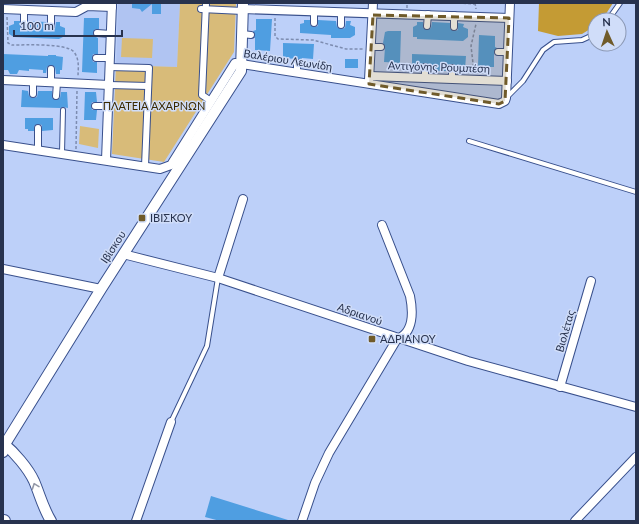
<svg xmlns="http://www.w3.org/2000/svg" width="639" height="524" viewBox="0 0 639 524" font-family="Lato,sans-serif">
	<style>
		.built { fill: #b0c4f2 }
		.green { fill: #d8bb79 }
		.forest { fill: #c49b34 }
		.building { fill: #4f9ee1 }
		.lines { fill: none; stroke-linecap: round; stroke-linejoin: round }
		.service-casing { stroke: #39508c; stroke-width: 6 }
		.pedestrian-casing { stroke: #39508c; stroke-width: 8 }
		.minor-casing { stroke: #39508c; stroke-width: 10 }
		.tertiary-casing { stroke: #39508c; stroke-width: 12 }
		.secondary-casing { stroke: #39508c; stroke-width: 14 }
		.path { stroke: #7d8cb0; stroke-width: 1.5; stroke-dasharray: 3 2; stroke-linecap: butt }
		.service { stroke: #fff; stroke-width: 4 }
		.pedestrian { stroke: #fff; stroke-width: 6 }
		.minor { stroke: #fff; stroke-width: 8 }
		.tertiary { stroke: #fff; stroke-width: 10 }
		.secondary { stroke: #fff; stroke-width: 12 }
		.oneway { stroke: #9398a6 }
		.marked { fill: #705b2a; fill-opacity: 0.2; stroke: #705b2a; stroke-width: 3; stroke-dasharray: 8 5; stroke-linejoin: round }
		.poi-dot { fill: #705b2a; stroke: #d0ddf9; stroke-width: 1.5 }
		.labels { text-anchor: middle; stroke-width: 3; stroke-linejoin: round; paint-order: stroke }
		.street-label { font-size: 11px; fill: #27324e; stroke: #d0ddf9 }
		.park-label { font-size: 11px; fill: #3b2a00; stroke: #d0ddf9 }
		.poi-label { font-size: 11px; fill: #27324e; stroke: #d0ddf9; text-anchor: start }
	</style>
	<rect width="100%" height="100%" fill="#bdd0f9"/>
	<path class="built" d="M 118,3 L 180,3 L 177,67 L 116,65 Z"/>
	<g class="green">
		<path d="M 180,3 L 236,3 L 234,52 L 164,162 L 112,154 L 116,65 L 177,67 Z"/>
		<path d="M 122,38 L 153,39 L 152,58 L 121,57 Z"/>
		<path d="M 80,126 L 99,129 L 98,148 L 79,144 Z"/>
	</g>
	<path class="forest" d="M 539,3 L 613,3 L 602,20 L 595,20 L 595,26 L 582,34 L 558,36 L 538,31 Z"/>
	<g class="building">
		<path d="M 132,3 L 161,3 L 161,14 L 152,14 L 152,4 L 142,12 L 140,9 L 132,8 Z"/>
		<path d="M 84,18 L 99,18 L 99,29 L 95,29 L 93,33 L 94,36 L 98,38 L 98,54 L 93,54 L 92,58 L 93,62 L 97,62 L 97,73 L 82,72 Z"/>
		<path d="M 256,19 L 272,19 L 270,51 L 255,50 L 255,38 L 254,38 L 255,35 L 253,31 L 256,30 Z"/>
		<path d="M 304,20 L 310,20 L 310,25 L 314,27 L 318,26 L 318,20 L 336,21 L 337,27 L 341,29 L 345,28 L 346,21 L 351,21 L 350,25 L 355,27 L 355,35 L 350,38 L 331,38 L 331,35 L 300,33 L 300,24 L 304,23 Z"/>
		<path d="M 14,21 L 20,21 L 20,27 L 24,29 L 28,28 L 28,21 L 46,22 L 47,28 L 51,30 L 55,29 L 56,22 L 60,22 L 60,26 L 65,28 L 65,36 L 59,39 L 14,37 L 9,34 L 9,26 L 14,24 Z"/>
		<path d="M 417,22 L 423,22 L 423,28 L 427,30 L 431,28 L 432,22 L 450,23 L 450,29 L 454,31 L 458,30 L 458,23 L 464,24 L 463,27 L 468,29 L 468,37 L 463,41 L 417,39 L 417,37 L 413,37 L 413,27 L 417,25 Z"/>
		<path d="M 388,31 L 401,31 L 400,63 L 384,62 L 385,47 L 383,43 L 385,32 Z"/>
		<path d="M 479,35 L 495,36 L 495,47 L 497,48 L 494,52 L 494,67 L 478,67 Z"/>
		<path d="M 283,43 L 314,44 L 313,59 L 302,58 L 301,62 L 297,59 L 283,58 Z"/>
		<path d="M 3,54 L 48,56 L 48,55 L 56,55 L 56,56 L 63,57 L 62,70 L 60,70 L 60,74 L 56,74 L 55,67 L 51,65 L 47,67 L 46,73 L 43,73 L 43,70 L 29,69 L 29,71 L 19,70 L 17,74 L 10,74 L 8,70 L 3,70 Z"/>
		<path d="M 412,54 L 466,56 L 465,69 L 462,68 L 461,72 L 456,72 L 456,66 L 452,64 L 448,66 L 448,71 L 430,71 L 429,65 L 425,63 L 421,65 L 420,71 L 415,70 L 415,66 L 412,66 Z"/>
		<rect x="345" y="59" width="13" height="9"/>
		<path d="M 22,90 L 28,91 L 29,96 L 33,98 L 37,97 L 38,91 L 52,91 L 52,98 L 56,100 L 60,98 L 61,92 L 67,92 L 68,108 L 63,107 L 60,108 L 21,107 Z"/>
		<path d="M 85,92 L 96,92 L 97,102 L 92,102 L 91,106 L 92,110 L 97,110 L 96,120 L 84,120 Z"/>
		<path d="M 25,118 L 53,118 L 53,130 L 42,131 L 42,125 L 38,124 L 34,126 L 34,131 L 28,131 L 28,129 L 25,129 Z"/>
		<path d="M 211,496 L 288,520 L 288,521 L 220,521 L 205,517 Z"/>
	</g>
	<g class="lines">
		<g class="service-casing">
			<g id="service">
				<path d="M 608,20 L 620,3"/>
				<path d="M 507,97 L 523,81 L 543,50 L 554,42 L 582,40 L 595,34"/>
				<path d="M 469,141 L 636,192"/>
				<path d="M 62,153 L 63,110"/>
				<path d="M 171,422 L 207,346 L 218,278"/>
			</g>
		</g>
		<g class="pedestrian-casing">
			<g id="pedestrian">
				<path d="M 206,3 L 202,95 L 211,101"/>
				<path d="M 201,9 L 243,11"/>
				<path d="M 314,23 L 314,12"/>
				<path d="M 24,25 L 24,10"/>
				<path d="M 341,25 L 341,13"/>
				<path d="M 51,26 L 51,11"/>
				<path d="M 427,26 L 428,14"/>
				<path d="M 454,27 L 454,15"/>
				<path d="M 97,33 L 111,34"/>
				<path d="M 242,34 L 251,35"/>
				<path d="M 371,47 L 381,47"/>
				<path d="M 498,52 L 508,52"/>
				<path d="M 96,58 L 110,58"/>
				<path d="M 109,67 L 149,68 L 145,166"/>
				<path d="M 297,73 L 297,63"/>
				<path d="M 425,78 L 425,67"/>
				<path d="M 452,79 L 452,68"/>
				<path d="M 51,82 L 51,69"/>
				<path d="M 109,85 L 148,86"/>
				<path d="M 33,94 L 33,82"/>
				<path d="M 56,96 L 57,83"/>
				<path d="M 95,106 L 109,106"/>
				<path d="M 38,149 L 38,128"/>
			</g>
		</g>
		<g class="minor-casing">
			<g id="minor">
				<path d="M 3,9 L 76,12 L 87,6 L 112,7"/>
				<path d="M 243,9 L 509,18"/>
				<path d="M 370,76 L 507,81"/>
				<path d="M 3,80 L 109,85"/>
				<path d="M 369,80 L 373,3"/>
				<path d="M 3,145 L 160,169 L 171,165 L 235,63 L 499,104 L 505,101 L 506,98 L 510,3"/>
				<path d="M 106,160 L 112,3"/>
				<path d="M 123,254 L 218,278 L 468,361 L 636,407"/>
				<path d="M 3,269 L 101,289"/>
				<path d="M 218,278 L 243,199"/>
				<path d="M 560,387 L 591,281"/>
				<path d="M 136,521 L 171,422"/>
				<path d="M 302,521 L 315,483 L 329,453 L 397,339 C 414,333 413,311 410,296 L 382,225"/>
				<path d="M 575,521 L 636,457"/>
			</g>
		</g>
		<g class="tertiary-casing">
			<g id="tertiary">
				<path d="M 3,443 C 14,452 28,468 34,481 C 40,495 43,508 51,521"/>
				<path d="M 3,452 L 5,444 L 101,289 L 241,71 L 243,3"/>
			</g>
		</g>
		<g class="secondary-casing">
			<path id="secondary" d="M 3,521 L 4,521"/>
		</g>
		<g class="path">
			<path d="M 458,3 L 475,4"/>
			<path d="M 475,3 L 476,9"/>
			<path d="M 407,8 L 407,3"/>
			<path d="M 7,17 L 8,43 L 12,45 C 25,45 67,43 74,52 C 80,60 78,69 78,77"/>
			<path d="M 275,18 L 275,36 L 278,39 L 313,40 L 346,49 L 363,49"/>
			<path d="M 474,72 L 471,46 L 476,24"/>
			<path d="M 76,149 L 77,91"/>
		</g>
		<use href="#service" class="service"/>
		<use href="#pedestrian" class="pedestrian"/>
		<use href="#minor" class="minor"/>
		<use href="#tertiary" class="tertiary"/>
		<use href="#secondary" class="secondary"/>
	</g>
	<defs><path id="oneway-chevron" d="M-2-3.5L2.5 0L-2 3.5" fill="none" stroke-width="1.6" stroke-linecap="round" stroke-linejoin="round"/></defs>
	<use class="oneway" href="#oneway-chevron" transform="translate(35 486) rotate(-110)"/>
	<path class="marked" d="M 373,15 L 509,18 L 505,101 L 499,104 L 369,84 Z"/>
	<g class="poi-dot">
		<rect x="138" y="214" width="8" height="8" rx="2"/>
		<rect x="368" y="335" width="8" height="8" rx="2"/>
	</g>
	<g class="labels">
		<g class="street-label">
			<text transform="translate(288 60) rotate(9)" y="4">Βαλέριου Λεωνίδη</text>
			<text transform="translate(439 67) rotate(2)" y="4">Αντιγόνης Ρουμπέση</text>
			<text transform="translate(113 247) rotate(-57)" y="4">Ιβίσκου</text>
			<text transform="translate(360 314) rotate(19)" y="4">Αδριανού</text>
			<text transform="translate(565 331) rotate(-74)" y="4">Βιολέτας</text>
		</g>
		<g class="park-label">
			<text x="154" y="110">ΠΛΑΤΕΙΑ ΑΧΑΡΝΩΝ</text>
		</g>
		<g class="poi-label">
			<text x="150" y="222">ΙΒΙΣΚΟΥ</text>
			<text x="380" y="343">ΑΔΡΙΑΝΟΥ</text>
		</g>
	</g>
	<rect width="639" height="524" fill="none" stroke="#27324e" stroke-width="8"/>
	<g transform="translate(607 32) rotate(357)"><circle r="19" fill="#d0ddf9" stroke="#8c99b5"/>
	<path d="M0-3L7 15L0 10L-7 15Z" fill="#705b2a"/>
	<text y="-6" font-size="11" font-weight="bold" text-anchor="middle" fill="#27324e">N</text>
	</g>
	<path d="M14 30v6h108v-6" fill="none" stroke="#27324e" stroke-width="2"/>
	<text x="20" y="30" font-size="12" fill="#27324e" stroke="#d0ddf9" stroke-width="3" paint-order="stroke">100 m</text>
</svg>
